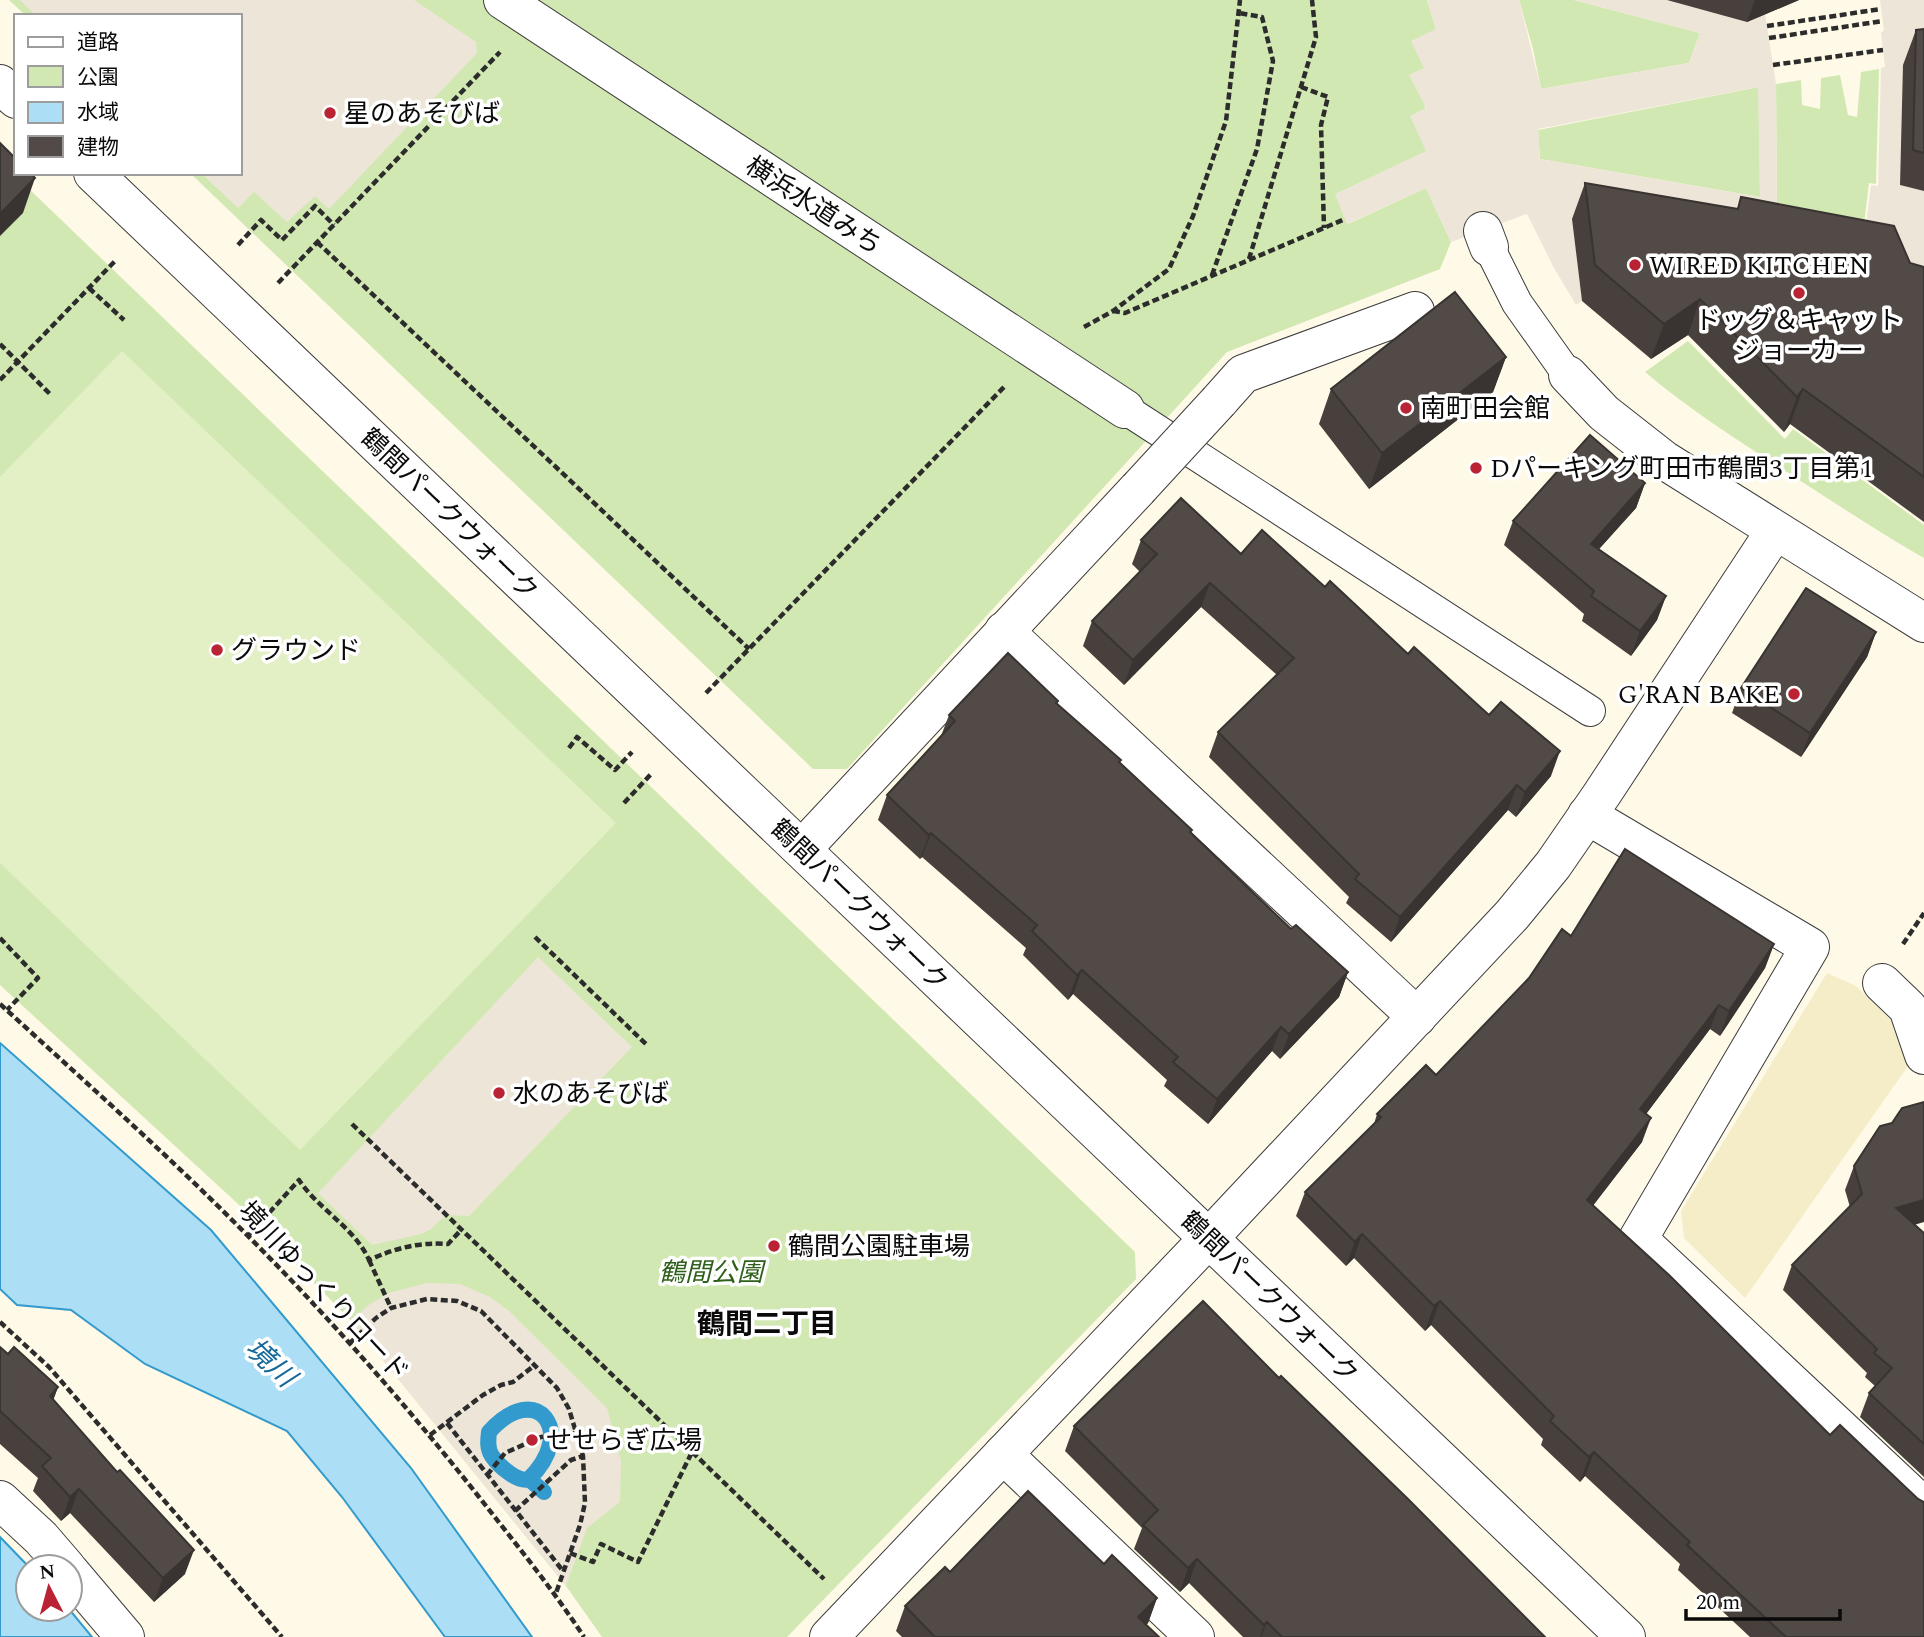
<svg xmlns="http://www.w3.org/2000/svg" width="1924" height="1637" viewBox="0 0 1924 1637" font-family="Spectral,'Noto Sans JP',serif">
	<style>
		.farmland { fill: #f4edc8 }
		.green { fill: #d2e8b2 }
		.pitch { fill: #e3efc4 }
		.plaza { fill: #ede6d8; fill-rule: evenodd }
		.water { fill: #acdff6; stroke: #339acd; stroke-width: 2 }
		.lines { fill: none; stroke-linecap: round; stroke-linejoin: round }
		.stream { stroke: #339acd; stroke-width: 16 }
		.service-casing { stroke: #3d3d3d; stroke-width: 32 }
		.pedestrian-casing { stroke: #3d3d3d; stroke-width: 40 }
		.minor-casing { stroke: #3d3d3d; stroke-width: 40 }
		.tertiary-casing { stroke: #3d3d3d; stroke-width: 40 }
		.path { stroke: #2c2c2c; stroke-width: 4.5; stroke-dasharray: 7 3.5; stroke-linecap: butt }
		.service { stroke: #fff; stroke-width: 30 }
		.pedestrian { stroke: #fff; stroke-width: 38 }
		.minor { stroke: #fff; stroke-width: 38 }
		.tertiary { stroke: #fff; stroke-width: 38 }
		.minor-bridge-casing { stroke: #3d3d3d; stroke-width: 40; stroke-linecap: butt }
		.minor-bridge { stroke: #fff; stroke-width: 38 }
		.wall { fill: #47403c }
		.shaded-wall { fill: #393431 }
		.building { fill: #524a46; stroke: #393431; stroke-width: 2 }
		.poi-dot { fill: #b92334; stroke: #fff; stroke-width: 2.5 }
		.labels { text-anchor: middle; stroke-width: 7; stroke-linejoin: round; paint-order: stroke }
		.poi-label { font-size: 26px; fill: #0a0a0a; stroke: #fff; text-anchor: start }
		.street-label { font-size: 26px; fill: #0a0a0a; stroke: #fff }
		.park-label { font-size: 26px; font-style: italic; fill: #2e601b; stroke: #fff }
		.neighbourhood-label { font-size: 28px; font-weight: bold; fill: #0a0a0a; stroke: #fff }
		.water-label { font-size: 28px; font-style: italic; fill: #14699a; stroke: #fff }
	</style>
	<rect width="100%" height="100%" fill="#fff9e7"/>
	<path class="farmland" d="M 1827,973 L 1856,986 L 1892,1021 L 1908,1066 L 1745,1298 L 1684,1238 L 1681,1211 Z"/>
	<g class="green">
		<path d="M 9,0 L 1427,0 L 1436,29 L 1424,68 L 1426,151 L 1348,224 L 1426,188 L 1451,242 L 1440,269 L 1227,352 L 847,769 L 813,769 L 190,173 L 240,173 L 240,16 L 26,16 Z"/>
		<path d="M 1519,0 L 1574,0 L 1700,33 L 1689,63 L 1541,89 L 1533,49 Z"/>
		<path d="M 1879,69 L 1876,184 L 1869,183 L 1864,224 L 1777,208 L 1776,84 L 1801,80 L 1802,105 L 1820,109 L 1821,78 L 1840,75 L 1848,115 L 1857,117 L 1861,72 Z"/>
		<path d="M 1759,87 L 1760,197 L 1540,159 L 1538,130 Z"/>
		<path d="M 0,161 L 1135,1252 L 1136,1279 L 787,1637 L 602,1637 L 566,1586 L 352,1322 L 237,1203 L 0,985 Z"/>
		<path d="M 1688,341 L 1785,439 L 1793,429 L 1924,525 L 1924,558 C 1880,533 1838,505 1796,478 C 1744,444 1692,412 1645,372 Z"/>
	</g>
	<path class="pitch" d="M 122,351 L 616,823 L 300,1150 L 0,863 L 0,477 Z"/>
	<g class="plaza">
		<path d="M 20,0 L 414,0 L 476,42 L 477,53 L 329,209 L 315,196 L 287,222 L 254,192 L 238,208 L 201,173 L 240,173 L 240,16 L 36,16 Z"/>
		<path d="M 1427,0 L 1519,0 L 1541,89 L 1689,63 L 1700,33 L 1574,0 L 1667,0 L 1765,14 L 1776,84 L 1777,208 L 1699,339 L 1683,335 L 1572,219 L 1582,301 L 1576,305 L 1554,268 L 1527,214 L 1451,242 L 1426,188 L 1347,224 L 1335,194 L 1426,151 L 1410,116 L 1426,108 L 1409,75 L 1424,68 L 1411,41 L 1436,29 ZM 1758,87 L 1760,197 L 1540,159 L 1538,129 Z"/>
		<path d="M 1880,0 L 1924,0 L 1924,62 L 1901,152 L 1900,185 L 1924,191 L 1924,306 L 1866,224 L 1871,185 L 1878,186 L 1881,68 L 1885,67 L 1881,32 L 1884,31 Z"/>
		<path d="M 538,957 L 632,1047 L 469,1216 L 446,1215 L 431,1229 L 421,1234 L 372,1245 L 318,1193 Z"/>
		<path d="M 427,1283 L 460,1284 L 490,1297 L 509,1311 L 607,1408 L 621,1461 L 620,1502 L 587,1528 L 566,1586 L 352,1322 L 367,1306 L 389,1293 Z"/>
	</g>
	<g class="water">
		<path d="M 0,1043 L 211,1230 L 411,1468 L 532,1637 L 445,1637 L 342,1497 L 287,1431 L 145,1364 L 71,1310 L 17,1305 L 0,1289 Z"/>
		<path d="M 0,1537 L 29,1567 L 28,1609 L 69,1609 L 92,1637 L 0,1637 Z"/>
	</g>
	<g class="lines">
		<path class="stream" d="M 529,1479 C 578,1431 536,1379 489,1432 C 488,1440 487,1449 492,1456 C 499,1466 518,1483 529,1479 L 544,1492"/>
		<g class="service-casing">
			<g id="service">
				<path d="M 1489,247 L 1517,303 L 1568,375"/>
				<path d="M 1125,409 L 1590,711"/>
			</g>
		</g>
		<g class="pedestrian-casing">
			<g id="pedestrian">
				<path d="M 503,0 L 1125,409"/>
				<path d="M 1483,231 L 1489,247"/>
			</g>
		</g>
		<g class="minor-casing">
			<g id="minor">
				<path d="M 1219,401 L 1243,374 L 1415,311"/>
				<path d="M 1004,631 L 1417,1017"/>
				<path d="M 1587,815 L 1810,947 L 1638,1239 L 1924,1507"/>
				<path d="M 802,849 L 1138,489"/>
				<path d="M 1882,983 L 1908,1008 L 1924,1055"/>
				<path d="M 1003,1454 L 1195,1637"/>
				<path d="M 0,1500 L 41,1538 L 66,1567"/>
				<path d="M 70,1572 L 125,1637"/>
				<path d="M 829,1637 L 1209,1238"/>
			</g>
		</g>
		<g class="tertiary-casing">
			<g id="tertiary">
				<path d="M 0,84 L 16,99"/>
				<path d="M 93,173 L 1626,1637"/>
				<path d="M 1568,375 L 1604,413 L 1664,460 L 1924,623"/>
				<path d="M 1209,1238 L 1512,915 L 1553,865 L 1602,794 L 1775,531"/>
			</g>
		</g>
		<g class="path">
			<path d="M 1767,26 L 1881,9"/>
			<path d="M 1769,38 L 1883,21"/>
			<path d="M 1773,65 L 1883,50"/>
			<path d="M 1301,87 L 1328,97 L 1321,125 L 1324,228"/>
			<path d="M 317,242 L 749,649"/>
			<path d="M 238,245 L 261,220 L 282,240 L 315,206 L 334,225"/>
			<path d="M 1249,259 L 1316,37 L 1312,0"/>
			<path d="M 1212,275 L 1257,149 L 1273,61 L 1262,17 L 1239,13"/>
			<path d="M 278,283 L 500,52"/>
			<path d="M 89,288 L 124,320"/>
			<path d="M 1113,311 L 1125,313 L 1345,219"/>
			<path d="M 1084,327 L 1113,311 L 1169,269 L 1193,216 L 1226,121 L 1240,0"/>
			<path d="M 0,344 L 51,395"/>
			<path d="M 0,380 L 116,260"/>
			<path d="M 706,693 L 1005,386"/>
			<path d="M 569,748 L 577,737 L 615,770 L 632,752"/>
			<path d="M 624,803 L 652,773"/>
			<path d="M 535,937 L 648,1046"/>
			<path d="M 0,938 L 38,978 L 7,1010"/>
			<path d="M 1903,944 L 1924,913"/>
			<path d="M 0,1004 C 83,1080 168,1155 247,1235 C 330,1318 407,1406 479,1497 C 515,1543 552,1588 584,1637"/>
			<path d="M 352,1124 L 824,1579"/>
			<path d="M 248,1236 L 299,1180 C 318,1209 355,1228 369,1260 C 396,1248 418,1242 448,1244 L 461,1230"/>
			<path d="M 369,1260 L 391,1308"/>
			<path d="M 0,1322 L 49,1367 L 282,1637"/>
			<path d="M 350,1343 L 376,1318 L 391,1308 L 427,1299 L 457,1301 L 481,1311 L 557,1388 L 569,1409 L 583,1456 L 585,1503 L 580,1525 L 556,1593"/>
			<path d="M 447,1423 L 563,1571"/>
			<path d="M 430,1435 L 483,1395 L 501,1385 L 513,1382 L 535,1365"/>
			<path d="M 487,1475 L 505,1453 L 541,1437 L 576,1433"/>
			<path d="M 515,1511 L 571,1460 L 583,1456"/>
			<path d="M 570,1553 L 593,1562 L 601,1544 L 638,1562 L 692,1452"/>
		</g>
		<use href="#service" class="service"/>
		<use href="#pedestrian" class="pedestrian"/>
		<use href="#minor" class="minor"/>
		<use href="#tertiary" class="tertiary"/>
		<g class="minor-bridge-casing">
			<path id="minor-bridge" d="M 1138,489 L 1219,401"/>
		</g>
		<use href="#minor-bridge" class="minor-bridge"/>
	</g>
	<g class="wall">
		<path d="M 1667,0 L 1799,0 L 1747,22 Z"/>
		<path d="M 1924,29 L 1924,191 L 1900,185 L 1903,65 L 1916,30 Z"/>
		<path d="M 1585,183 L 1737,209 L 1741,197 L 1910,263 L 1924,267 L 1924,522 L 1790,424 L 1784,432 L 1688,335 L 1651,359 L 1582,301 L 1572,219 Z"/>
		<path d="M 1506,357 L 1493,392 L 1369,489 L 1319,424 L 1331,389 Z"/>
		<path d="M 1645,483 L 1636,508 L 1599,549 L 1666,596 L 1657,620 L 1631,656 L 1582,621 L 1584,614 L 1504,545 L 1513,521 Z"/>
		<path d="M 1141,540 L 1241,554 L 1325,587 L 1408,654 L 1551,776 L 1516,817 L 1508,810 L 1391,942 L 1346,903 L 1349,897 L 1209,757 L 1218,732 L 1277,675 L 1201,607 L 1124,685 L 1083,646 L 1092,621 L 1140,572 L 1132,564 Z"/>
		<path d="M 1876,632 L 1867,657 L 1801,757 L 1732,713 L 1741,688 Z"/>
		<path d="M 1058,701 L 1057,704 L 1119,763 L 1191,833 L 1291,929 L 1348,972 L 1339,997 L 1280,1059 L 1272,1051 L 1208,1124 L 1164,1086 L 1167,1080 L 1073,994 L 1068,1000 L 1023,955 L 1026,948 L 922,857 L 920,859 L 878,820 L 887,795 L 941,736 L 949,715 Z"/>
		<path d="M 1571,936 L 1774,944 L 1765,968 L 1720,1036 L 1710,1029 L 1646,1114 L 1642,1142 L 1593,1205 L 1924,1637 L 1750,1637 L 1678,1570 L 1680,1564 L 1585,1476 L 1580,1482 L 1541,1445 L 1543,1439 L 1431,1325 L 1425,1331 L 1354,1258 L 1346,1266 L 1296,1216 L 1305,1192 L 1374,1124 L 1377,1114 L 1436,1075 Z"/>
		<path d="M 1854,1166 L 1924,1233 L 1924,1477 L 1860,1417 L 1869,1393 L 1875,1386 L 1865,1377 L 1867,1373 L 1783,1290 L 1792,1265 L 1850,1207 L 1845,1190 Z"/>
		<path d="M 0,1347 L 8,1354 L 58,1387 L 53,1400 L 185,1574 L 154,1602 L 70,1513 L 61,1521 L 33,1491 L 38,1478 L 0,1444 Z"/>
		<path d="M 1279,1378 L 1545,1637 L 1243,1637 L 1189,1583 L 1180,1592 L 1134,1549 L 1142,1528 L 1065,1451 L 1074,1426 Z"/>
		<path d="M 1104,1564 L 1157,1598 L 1148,1623 L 1146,1625 L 1159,1637 L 902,1637 L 896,1631 L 905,1606 L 950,1572 Z"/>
	</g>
	<g class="shaded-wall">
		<path d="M 1755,0 L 1799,0 L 1747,22 Z"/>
		<path d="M 35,178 L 23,213 L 0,236 L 0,214 Z"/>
		<path d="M 1700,299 L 1688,335 L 1651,359 L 1664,324 Z"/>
		<path d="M 1506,357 L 1493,392 L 1369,489 L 1382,453 Z"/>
		<path d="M 1803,389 L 1790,424 L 1784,432 L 1797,397 Z"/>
		<path d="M 1645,483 L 1636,508 L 1582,568 L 1591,544 Z"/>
		<path d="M 1210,583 L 1201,607 L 1124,685 L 1133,660 Z"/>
		<path d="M 1666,596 L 1657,620 L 1631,656 L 1640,631 Z"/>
		<path d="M 1876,632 L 1867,657 L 1801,757 L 1810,733 Z"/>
		<path d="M 1560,751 L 1551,776 L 1516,817 L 1525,792 Z"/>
		<path d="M 1517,785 L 1508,810 L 1391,942 L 1400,917 Z"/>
		<path d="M 931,833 L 922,857 L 920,859 L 929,835 Z"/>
		<path d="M 1774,944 L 1765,968 L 1720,1036 L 1729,1011 Z"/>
		<path d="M 1082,970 L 1073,994 L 1068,1000 L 1077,975 Z"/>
		<path d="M 1348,972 L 1339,997 L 1280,1059 L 1289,1034 Z"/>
		<path d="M 1719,1005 L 1710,1029 L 1631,1134 L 1640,1109 Z"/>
		<path d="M 1281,1027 L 1272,1051 L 1208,1124 L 1217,1099 Z"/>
		<path d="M 1651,1118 L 1642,1142 L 1579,1224 L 1587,1200 Z"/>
		<path d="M 1924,1200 L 1924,1222 L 1887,1233 L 1896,1208 Z"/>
		<path d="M 1362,1234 L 1354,1258 L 1346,1266 L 1355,1242 Z"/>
		<path d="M 1440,1301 L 1431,1325 L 1425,1331 L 1434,1306 Z"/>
		<path d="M 58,1387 L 49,1412 L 50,1396 Z"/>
		<path d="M 1594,1452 L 1585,1476 L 1580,1482 L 1589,1457 Z"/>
		<path d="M 79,1489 L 70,1513 L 61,1521 L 70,1497 Z"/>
		<path d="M 194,1550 L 185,1574 L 154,1602 L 163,1578 Z"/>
		<path d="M 1197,1559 L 1189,1583 L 1180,1592 L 1188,1568 Z"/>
		<path d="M 1157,1598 L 1148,1623 L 1134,1637 L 1138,1617 Z"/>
		<path d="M 1267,1622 L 1261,1637 L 1260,1637 L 1264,1625 Z"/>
	</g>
	<g class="building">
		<path d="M 1924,29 L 1924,153 L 1913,150 L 1916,30 Z"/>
		<path d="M 0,143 L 16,159 L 16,173 L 31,173 L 35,178 L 0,214 Z"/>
		<path d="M 1585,183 L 1738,209 L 1741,197 L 1894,226 L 1910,263 L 1924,267 L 1924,477 L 1803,389 L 1797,397 L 1700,299 L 1664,324 L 1595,265 Z"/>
		<path d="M 1455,292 L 1506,357 L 1382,453 L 1331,389 Z"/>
		<path d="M 1590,435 L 1645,483 L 1591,544 L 1666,596 L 1640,631 L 1591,596 L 1594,591 L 1513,521 Z"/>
		<path d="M 1181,498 L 1241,554 L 1262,530 L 1325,587 L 1330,581 L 1408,654 L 1414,647 L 1489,715 L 1501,702 L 1560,751 L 1525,792 L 1517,785 L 1400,917 L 1355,879 L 1359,874 L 1218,732 L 1294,658 L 1210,583 L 1133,660 L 1092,621 L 1157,554 L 1141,540 Z"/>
		<path d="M 1806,588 L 1876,632 L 1810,733 L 1741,688 Z"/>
		<path d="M 1008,653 L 1058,701 L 1056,703 L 1121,760 L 1119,762 L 1192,830 L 1190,832 L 1291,929 L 1296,925 L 1348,972 L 1289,1034 L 1281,1027 L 1217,1099 L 1173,1062 L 1178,1057 L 1082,970 L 1077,975 L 1032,931 L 1037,925 L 931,833 L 929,835 L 887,795 L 955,721 L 949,715 Z"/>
		<path d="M 1625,849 L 1774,944 L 1729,1011 L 1719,1005 L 1640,1109 L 1651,1118 L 1587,1200 L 1669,1275 L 1830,1435 L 1840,1425 L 1918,1499 L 1924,1502 L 1924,1637 L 1786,1637 L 1687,1545 L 1690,1542 L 1594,1452 L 1589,1457 L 1550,1421 L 1554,1416 L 1440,1301 L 1434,1306 L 1362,1234 L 1355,1242 L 1305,1192 L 1381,1117 L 1377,1114 L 1426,1065 L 1436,1075 L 1529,978 L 1562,929 L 1571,936 Z"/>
		<path d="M 1924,1102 L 1924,1200 L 1896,1208 L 1924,1233 L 1924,1444 L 1869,1393 L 1892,1368 L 1874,1353 L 1877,1349 L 1792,1265 L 1862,1194 L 1854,1166 L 1880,1126 L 1892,1123 L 1902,1108 Z"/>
		<path d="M 1203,1301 L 1279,1378 L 1281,1376 L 1408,1499 L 1545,1637 L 1282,1637 L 1267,1622 L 1264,1625 L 1197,1559 L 1188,1568 L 1143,1525 L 1158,1510 L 1074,1426 Z"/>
		<path d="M 0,1347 L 8,1354 L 14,1347 L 58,1387 L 50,1396 L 117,1472 L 120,1470 L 194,1550 L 163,1578 L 79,1489 L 70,1497 L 42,1466 L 51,1458 L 0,1411 Z"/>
		<path d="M 1028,1491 L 1104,1564 L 1112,1555 L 1157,1598 L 1138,1617 L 1159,1637 L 935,1637 L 905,1606 L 945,1567 L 950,1572 Z"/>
	</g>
	<g class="poi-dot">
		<circle cx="330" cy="113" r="7"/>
		<circle cx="1635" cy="265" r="7"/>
		<circle cx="1799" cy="293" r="7"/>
		<circle cx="1406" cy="408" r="7"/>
		<circle cx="1476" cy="468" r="7"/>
		<circle cx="217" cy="650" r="7"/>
		<circle cx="1794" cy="694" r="7"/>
		<circle cx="499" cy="1093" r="7"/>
		<circle cx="774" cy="1246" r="7"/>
		<circle cx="532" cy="1440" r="7"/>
	</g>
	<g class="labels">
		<g class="poi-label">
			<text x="344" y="122">星のあそびば</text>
			<text x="1649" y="274">WIRED KITCHEN</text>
			<text x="1799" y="329" text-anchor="middle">ドッグ＆キャット<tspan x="1799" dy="30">ジョーカー</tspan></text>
			<text x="1420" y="417">南町田会館</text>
			<text x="1490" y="477">Dパーキング町田市鶴間3丁目第1</text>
			<text x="231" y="659">グラウンド</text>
			<text x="1780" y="703" text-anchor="end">G'RAN BAKE</text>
			<text x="513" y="1102">水のあそびば</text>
			<text x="788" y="1255">鶴間公園駐車場</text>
			<text x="546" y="1449">せせらぎ広場</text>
		</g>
		<g class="street-label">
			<text transform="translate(814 205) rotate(33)" y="9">横浜水道みち</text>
			<text transform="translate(450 514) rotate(44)" y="9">鶴間パークウォーク</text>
			<text transform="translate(860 905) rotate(44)" y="9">鶴間パークウォーク</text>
			<text transform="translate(324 1291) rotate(47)" y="9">境川ゆっくりロード</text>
			<text transform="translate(1270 1297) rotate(44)" y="9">鶴間パークウォーク</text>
		</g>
		<g class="park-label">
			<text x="711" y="1281">鶴間公園</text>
		</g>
		<g class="neighbourhood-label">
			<text x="767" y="1333">鶴間二丁目</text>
		</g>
		<g class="water-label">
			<text transform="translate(271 1362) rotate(43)" y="10">境川</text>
		</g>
	</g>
	<rect x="14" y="14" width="228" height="161" fill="#ffffff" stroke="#9d9d9d" stroke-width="2"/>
	<rect x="28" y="37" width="35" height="10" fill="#ffffff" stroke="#9d9d9d" stroke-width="2"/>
	<text x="77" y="49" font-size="21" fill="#0a0a0a">道路</text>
	<rect x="28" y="66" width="35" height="21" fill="#d2e8b2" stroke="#9d9d9d" stroke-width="2"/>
	<text x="77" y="84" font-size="21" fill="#0a0a0a">公園</text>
	<rect x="28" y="102" width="35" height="21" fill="#acdff6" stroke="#9d9d9d" stroke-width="2"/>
	<text x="77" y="119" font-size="21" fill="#0a0a0a">水域</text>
	<rect x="28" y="136" width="35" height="21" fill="#524a46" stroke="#9d9d9d" stroke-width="2"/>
	<text x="77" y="154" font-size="21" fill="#0a0a0a">建物</text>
	<g transform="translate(49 1588) rotate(354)"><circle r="33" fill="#ffffff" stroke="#9d9d9d" stroke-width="2"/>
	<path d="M0-5L12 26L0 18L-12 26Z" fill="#b92334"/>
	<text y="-10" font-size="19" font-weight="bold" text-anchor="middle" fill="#0a0a0a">N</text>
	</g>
	<path d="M1686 1609v10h154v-10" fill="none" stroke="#0a0a0a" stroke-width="3.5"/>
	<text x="1696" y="1609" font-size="21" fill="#0a0a0a" stroke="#ffffff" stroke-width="5" paint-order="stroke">20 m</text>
</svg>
